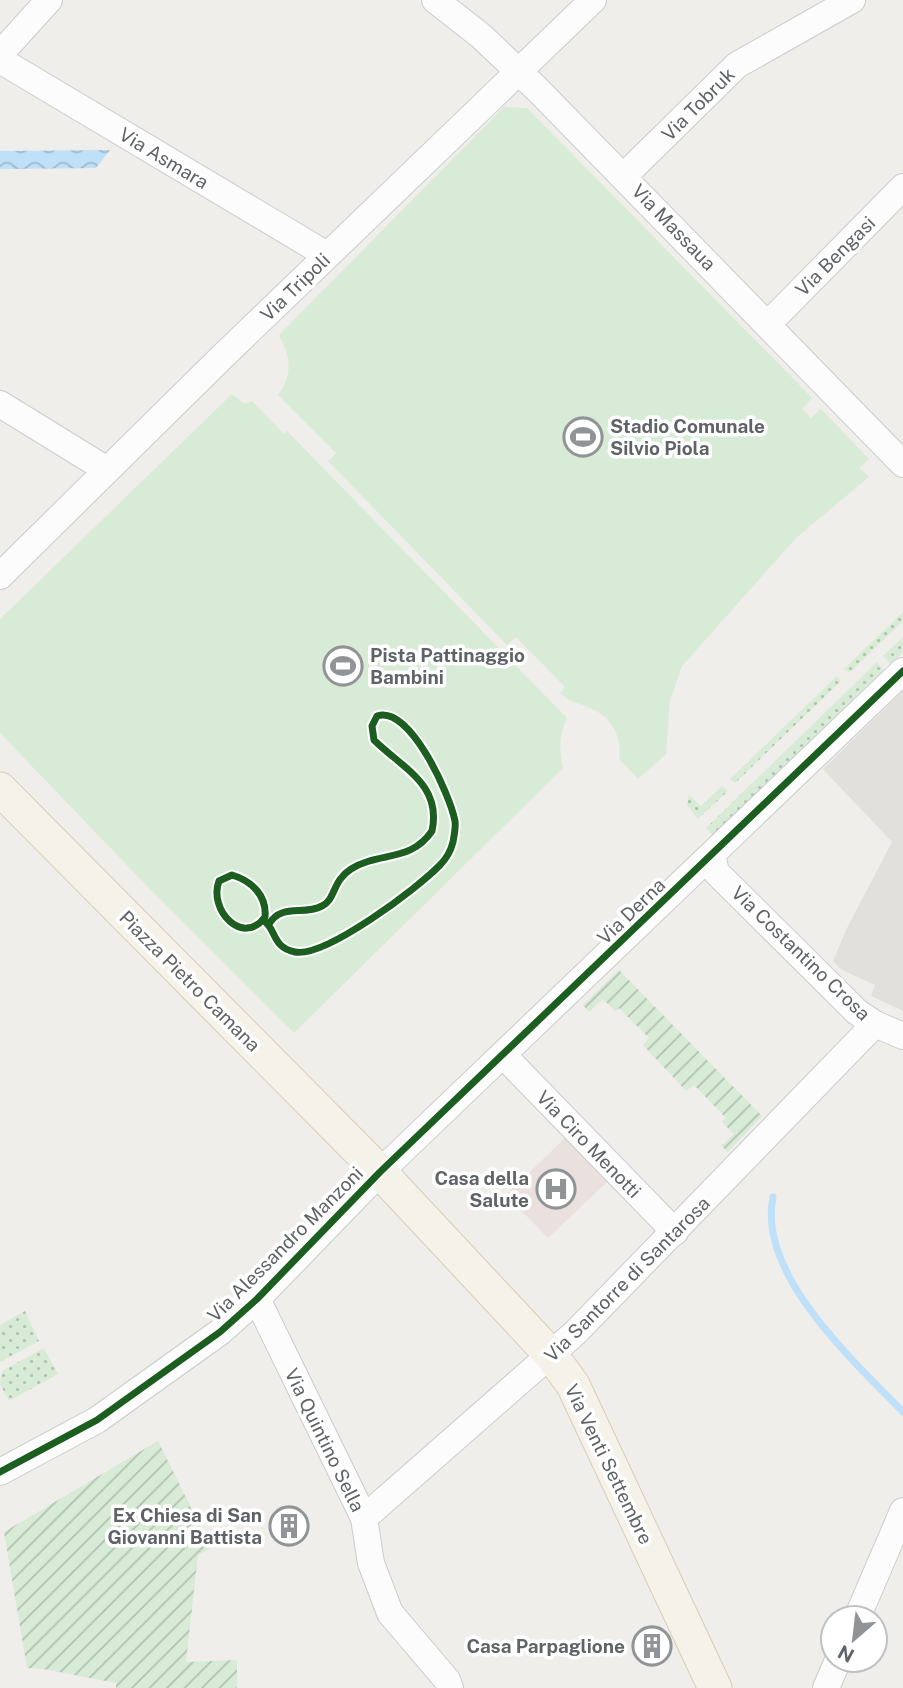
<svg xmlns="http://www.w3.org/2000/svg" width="903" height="1688" viewBox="0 0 903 1688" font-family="'Public Sans',sans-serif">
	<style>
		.education { fill: #e2e0da }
		.medical { fill: #eae0de }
		.grass { fill: url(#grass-dots) }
		.park { fill: #d8ebd6 }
		.garden { fill: url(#garden-furrows) }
		.water { fill: url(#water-waves) }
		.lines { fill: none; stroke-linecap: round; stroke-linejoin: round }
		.stream { stroke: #bfe0f9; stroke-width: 7 }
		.minor-casing { stroke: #cbcccc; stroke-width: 28 }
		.major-casing { stroke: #d7ceb8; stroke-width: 35 }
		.minor { stroke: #fdfcfc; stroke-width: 26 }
		.major { stroke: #f4f2e9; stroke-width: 33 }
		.cycleway-casing { stroke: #fff; stroke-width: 11 }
		.cycleway { stroke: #1b5e20; stroke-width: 7 }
		.labels { text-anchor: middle; stroke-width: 7; stroke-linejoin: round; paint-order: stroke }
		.street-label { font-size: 19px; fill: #5f6368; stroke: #fff }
		.poi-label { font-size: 19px; font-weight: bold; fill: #5f6368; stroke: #fff; text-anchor: end }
	</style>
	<defs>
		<pattern id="grass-dots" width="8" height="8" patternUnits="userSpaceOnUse" patternTransform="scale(1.75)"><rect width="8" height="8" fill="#d8ebd6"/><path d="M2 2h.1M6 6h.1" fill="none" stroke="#b2c2b1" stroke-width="1.8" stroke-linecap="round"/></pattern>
		<pattern id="garden-furrows" width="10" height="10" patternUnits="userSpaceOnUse" patternTransform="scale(1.75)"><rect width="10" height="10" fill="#d8ebd6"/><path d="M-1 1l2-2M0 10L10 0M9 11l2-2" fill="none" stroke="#b2c2b1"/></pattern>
		<pattern id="water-waves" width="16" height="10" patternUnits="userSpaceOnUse" patternTransform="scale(1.75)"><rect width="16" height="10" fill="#bfe0f9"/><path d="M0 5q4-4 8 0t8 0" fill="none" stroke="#9eb9cd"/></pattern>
	</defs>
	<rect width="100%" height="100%" fill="#efeeea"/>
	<path class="education" d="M 903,691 L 903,1011 L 871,996 L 875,985 L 842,970 L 833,961 L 846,930 L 892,842 L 823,769 Z"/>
	<path class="medical" d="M 565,1138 L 607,1182 L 548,1238 L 506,1195 Z"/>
	<g class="grass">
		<path d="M 903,612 L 903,621 L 849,673 L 844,669 Z"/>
		<path d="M 903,637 L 903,652 L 891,664 L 883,656 Z"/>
		<path d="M 877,662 L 884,671 L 715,837 L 706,828 Z"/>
		<path d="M 837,676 L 841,681 L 735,783 L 730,779 Z"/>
		<path d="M 722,786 L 728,791 L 698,819 L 687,805 L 689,795 L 701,806 Z"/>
		<path d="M 25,1311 L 39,1341 L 0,1362 L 0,1325 Z"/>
		<path d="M 44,1348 L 58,1374 L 9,1401 L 0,1384 L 2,1371 Z"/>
	</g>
	<g class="park">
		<path d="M 504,107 L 527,108 L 812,398 L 802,409 L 811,418 L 821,409 L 869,459 L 860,468 L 869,477 L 796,538 L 682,666 L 670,700 L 666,754 L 638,779 L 619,759 C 622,736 612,717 590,708 C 578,702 570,703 560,693 L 565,687 L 516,637 L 507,645 L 328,461 L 336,453 L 278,395 C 293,375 291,356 279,335 Z"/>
		<path d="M 232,394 L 245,404 L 252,401 L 284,434 L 287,431 L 567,718 C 559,736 559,749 563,768 L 294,1033 L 148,887 L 0,733 L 0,619 Z"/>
	</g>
	<g class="garden">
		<path d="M 619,970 L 762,1116 L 728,1152 L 721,1146 L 734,1134 L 722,1122 L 726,1118 L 694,1085 L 686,1091 L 643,1045 L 649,1038 L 619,1008 L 615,1011 L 603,999 L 589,1012 L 583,1005 Z"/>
		<path d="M 158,1441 L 211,1548 L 198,1555 L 186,1662 L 237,1660 L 237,1688 L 116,1688 L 116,1683 L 43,1669 L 27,1668 L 4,1532 Z"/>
	</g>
	<path class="water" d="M 110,150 L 96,168 L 0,169 L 0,151 Z"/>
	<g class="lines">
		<path class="stream" d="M 773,1197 C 757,1275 855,1362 903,1412"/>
		<g class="minor-casing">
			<g id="minor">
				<path d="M 435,0 L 481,36 L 536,88 L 903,464"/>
				<path d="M 0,54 L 49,0"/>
				<path d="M 0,60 L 327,255"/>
				<path d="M 624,176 L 737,65 L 852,0"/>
				<path d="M 768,324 L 903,187"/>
				<path d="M 0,404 L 107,470"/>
				<path d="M 0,576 L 223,356 L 593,0"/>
				<path d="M 712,855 L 716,872 L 857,1012 L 875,1024 L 903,1036"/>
				<path d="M 503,1055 L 675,1232"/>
				<path d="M 257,1299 L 364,1518 L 371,1563 L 390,1613 L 447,1680 L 450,1688"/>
				<path d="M 0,1472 L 97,1420 L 220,1332 L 257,1299 L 380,1172 L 903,671"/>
				<path d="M 364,1518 L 575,1333 L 875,1024"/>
				<path d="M 857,1618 L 903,1511"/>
				<path d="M 826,1688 L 838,1660"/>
			</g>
		</g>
		<g class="major-casing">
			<path id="major" d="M 0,789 L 380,1172 L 551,1355 L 573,1385 L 715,1688"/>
		</g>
		<use href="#minor" class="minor"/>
		<use href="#major" class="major"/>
		<g class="cycleway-casing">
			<g id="cycleway">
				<path d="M 232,875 C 252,881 267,896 265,917 C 243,947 208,910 219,881 Z"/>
				<path d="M 263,920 C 277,929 271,947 295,952 C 325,958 418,888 440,865 C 446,859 451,850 453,842 C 454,836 456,827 455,821 C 450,795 410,705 377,716 L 372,726 L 374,740 C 402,768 442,784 432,831 C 410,863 380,851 351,869 C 332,881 336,899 322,906 C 303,916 282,903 269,924"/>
				<path d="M 0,1472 L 97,1420 L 220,1332 L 257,1299 L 380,1172 L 903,671"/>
			</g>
		</g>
		<use href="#cycleway" class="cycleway"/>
	</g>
	<defs>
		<g id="stadium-ring" transform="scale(2.0125)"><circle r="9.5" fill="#fff" stroke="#919496" stroke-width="1.5"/><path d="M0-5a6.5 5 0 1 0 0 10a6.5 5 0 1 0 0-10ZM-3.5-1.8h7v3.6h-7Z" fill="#919496"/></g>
		<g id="hospital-ring" transform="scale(2.0125)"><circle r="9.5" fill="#fff" stroke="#919496" stroke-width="1.5"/><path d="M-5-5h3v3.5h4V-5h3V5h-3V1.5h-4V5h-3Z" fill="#919496"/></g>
		<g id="building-ring" transform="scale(2.0125)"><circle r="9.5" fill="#fff" stroke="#919496" stroke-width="1.5"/><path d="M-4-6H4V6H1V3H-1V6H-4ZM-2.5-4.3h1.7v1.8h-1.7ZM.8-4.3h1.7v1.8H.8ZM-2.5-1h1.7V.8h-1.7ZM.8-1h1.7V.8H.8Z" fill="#919496"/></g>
	</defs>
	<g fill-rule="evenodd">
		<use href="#stadium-ring" x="583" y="437"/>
		<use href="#stadium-ring" x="343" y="666"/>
		<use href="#hospital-ring" x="556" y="1189"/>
		<use href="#building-ring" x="289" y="1526"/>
		<use href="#building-ring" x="652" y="1646"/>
	</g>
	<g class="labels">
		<g class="street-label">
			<text transform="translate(698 104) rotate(-45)" y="7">Via Tobruk</text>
			<text transform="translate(164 158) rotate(31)" y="7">Via Asmara</text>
			<text transform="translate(674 227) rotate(46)" y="7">Via Massaua</text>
			<text transform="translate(835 256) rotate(-45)" y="7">Via Bengasi</text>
			<text transform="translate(295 287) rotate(-44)" y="7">Via Tripoli</text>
			<text transform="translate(631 911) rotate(-44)" y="7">Via Derna</text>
			<text transform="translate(801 953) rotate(44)" y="7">Via Costantino Crosa</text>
			<text transform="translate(190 981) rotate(45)" y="7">Piazza Pietro Camana</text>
			<text transform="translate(589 1144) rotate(46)" y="7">Via Ciro Menotti</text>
			<text transform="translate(285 1244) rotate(-45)" y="7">Via Alessandro Manzoni</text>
			<text transform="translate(627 1279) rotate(-45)" y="7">Via Santorre di Santarosa</text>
			<text transform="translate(325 1440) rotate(64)" y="7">Via Quintino Sella</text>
			<text transform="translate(609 1464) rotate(64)" y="7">Via Venti Settembre</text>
		</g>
		<g class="poi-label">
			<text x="610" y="433" text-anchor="start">Stadio Comunale<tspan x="610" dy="22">Silvio Piola</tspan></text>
			<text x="370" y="662" text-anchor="start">Pista Pattinaggio<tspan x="370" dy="22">Bambini</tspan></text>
			<text x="529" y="1185">Casa della<tspan x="529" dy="22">Salute</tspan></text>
			<text x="262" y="1522">Ex Chiesa di San<tspan x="262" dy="22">Giovanni Battista</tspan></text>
			<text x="625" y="1653">Casa Parpaglione</text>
		</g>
	</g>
	<g transform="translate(854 1639) rotate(208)"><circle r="33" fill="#ffffff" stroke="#bfc1c3" stroke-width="2"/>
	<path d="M0-5L12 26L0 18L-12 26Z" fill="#919496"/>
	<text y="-10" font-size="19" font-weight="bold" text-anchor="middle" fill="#5f6368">N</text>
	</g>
</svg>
